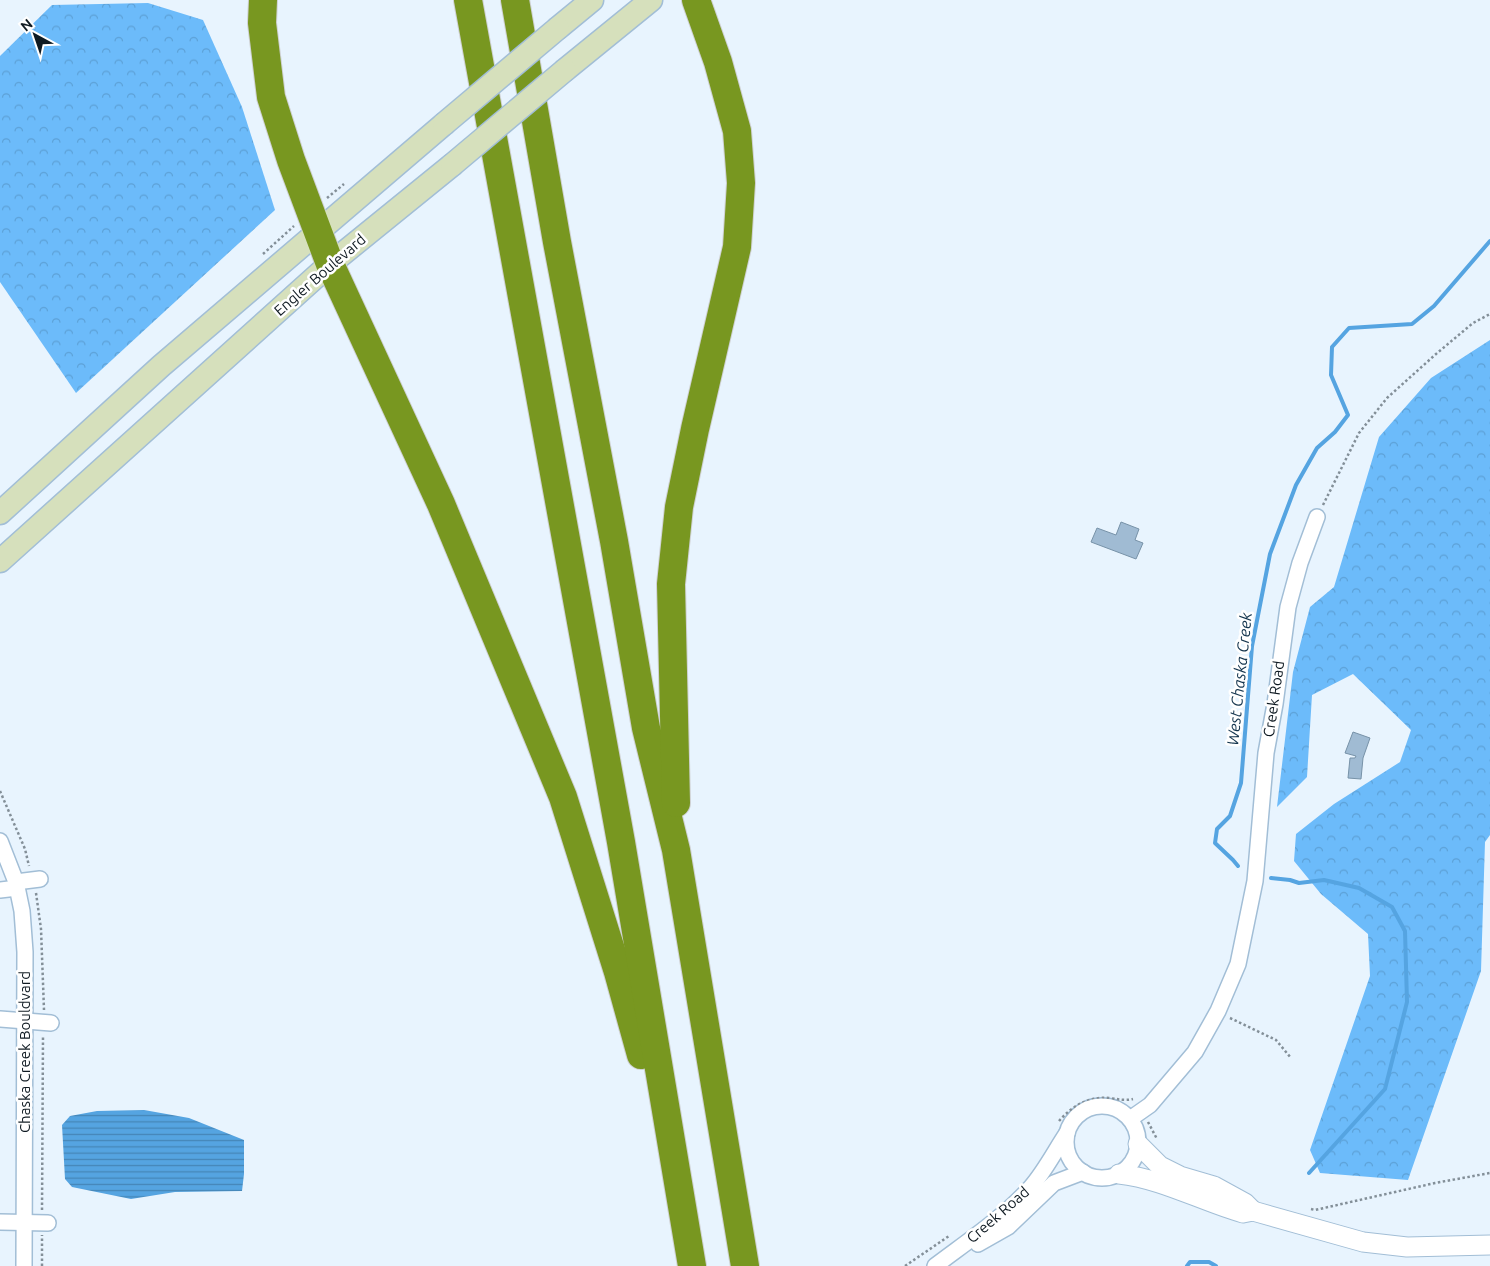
<svg xmlns="http://www.w3.org/2000/svg" width="1490" height="1266" viewBox="0 0 1490 1266" font-family="Ubuntu,sans-serif">
	<style>
		.forest { fill: url(#forest-crowns) }
		.water { fill: url(#water-rules) }
		.lines { fill: none; stroke-linecap: round; stroke-linejoin: round }
		.stream { stroke: #55a4e1; stroke-width: 4 }
		.building { fill: #a0bbd3; stroke: #7792a8 }
		.minor-casing { stroke: #a2bed6; stroke-width: 18 }
		.tertiary-casing { stroke: #a2bed6; stroke-width: 21 }
		.secondary-casing { stroke: #a2bed6; stroke-width: 25 }
		.motorway-casing { stroke: #cfd1d3; stroke-width: 30 }
		.path { stroke: #838f98; stroke-width: 2.5; stroke-dasharray: 2.5 2.5; stroke-linecap: butt }
		.minor { stroke: #fff; stroke-width: 15 }
		.tertiary { stroke: #fff; stroke-width: 19 }
		.secondary { stroke: #d6e0bc; stroke-width: 22 }
		.motorway { stroke: #789720; stroke-width: 28 }
		.secondary-bridge-casing { stroke: #a2bed6; stroke-width: 25; stroke-linecap: butt }
		.secondary-bridge { stroke: #d6e0bc; stroke-width: 22 }
		.labels { text-anchor: middle; stroke-width: 5; stroke-linejoin: round; paint-order: stroke }
		.street-label { font-size: 15px; fill: #0f1a22; stroke: #fff }
		.water-label { font-size: 16px; font-style: italic; fill: #14354e; stroke: #fff }
	</style>
	<defs>
		<pattern id="forest-crowns" width="20" height="18" patternUnits="userSpaceOnUse" patternTransform="scale(1.25)"><rect width="20" height="18" fill="#6cbbfa"/><path d="M2 6a3 3 0 1 1 6 0M12 15a3 3 0 1 1 6 0" fill="none" stroke="#5ca0d6"/></pattern>
		<pattern id="water-rules" width="6" height="5" patternUnits="userSpaceOnUse" patternTransform="scale(1.25)"><rect width="6" height="5" fill="#55a4e1"/><path d="M0 2.5h6" fill="none" stroke="#4585b6"/></pattern>
	</defs>
	<rect width="100%" height="100%" fill="#e8f4fe"/>
	<g class="forest">
		<path d="M 148,3 L 203,20 L 242,107 L 275,210 L 76,393 L 0,282 L 0,56 L 52,5 Z"/>
		<path d="M 1490,340 L 1490,835 L 1485,842 L 1481,971 L 1408,1180 L 1320,1173 L 1310,1150 L 1370,976 L 1368,934 L 1321,894 L 1294,861 L 1296,834 L 1334,804 L 1400,762 L 1411,730 L 1353,674 L 1312,695 L 1307,777 L 1277,807 L 1293,672 L 1310,607 L 1334,587 L 1379,437 L 1431,378 Z"/>
	</g>
	<path class="water" d="M 144,1110 L 189,1118 L 244,1140 L 244,1174 L 242,1191 L 175,1192 L 131,1199 L 72,1187 L 65,1179 L 62,1125 L 70,1116 L 97,1111 Z"/>
	<g class="lines">
		<g class="stream">
			<path d="M 1238,866 L 1233,860 L 1215,843 L 1217,829 L 1230,816 L 1241,783 L 1252,646 L 1270,554 L 1296,485 L 1317,448 L 1335,432 L 1348,415 L 1331,375 L 1332,347 L 1349,328 L 1412,324 L 1434,306 L 1490,241"/>
			<path d="M 1271,878 L 1290,880 L 1299,883 L 1324,880 L 1359,888 L 1392,907 L 1405,931 L 1407,1002 L 1385,1089 L 1309,1173"/>
			<path d="M 1187,1266 L 1190,1262 L 1209,1262 L 1216,1266"/>
		</g>
	</g>
	<g class="building">
		<path d="M 1121,522 L 1139,529 L 1135,540 L 1143,543 L 1136,559 L 1091,542 L 1097,528 L 1116,535 Z"/>
		<path d="M 1353,732 L 1370,738 L 1363,758 L 1361,779 L 1348,778 L 1350,758 L 1355,758 L 1356,756 L 1345,753 Z"/>
	</g>
	<g class="lines">
		<g class="minor-casing">
			<g id="minor">
				<path d="M 0,841 L 16,882 L 22,911 L 25,952 L 24,1266"/>
				<path d="M 16,882 L 40,879"/>
				<path d="M 0,890 L 17,888"/>
				<path d="M 0,1019 L 51,1023"/>
				<circle cx="1102" cy="1142" r="36"/>
				<path d="M 1130,1119 L 1150,1105 L 1195,1052 L 1218,1011 L 1238,964 L 1255,881 L 1266,753 L 1275,704 L 1288,607 L 1300,563 L 1317,517"/>
				<path d="M 0,1222 L 48,1223"/>
				<path d="M 978,1244 L 1008,1227 L 1054,1183 L 1083,1172"/>
				<path d="M 935,1266 C 968,1241 1003,1218 1031,1187 C 1045,1171 1055,1151 1067,1133"/>
			</g>
		</g>
		<g class="tertiary-casing">
			<g id="tertiary">
				<path d="M 1138,1144 L 1160,1166 L 1180,1176 L 1214,1186 L 1245,1203 L 1253,1211"/>
				<path d="M 1119,1174 C 1163,1179 1201,1201 1243,1213 L 1253,1211 L 1363,1242 L 1407,1247 L 1490,1245"/>
			</g>
		</g>
		<g class="secondary-casing">
			<g id="secondary">
				<path d="M 558,28 L 592,0"/>
				<path d="M 565,70 L 651,0"/>
				<path d="M 0,513 L 161,366 L 444,124"/>
				<path d="M 0,561 L 330,264 L 452,165"/>
			</g>
		</g>
		<g class="motorway-casing">
			<g id="motorway">
				<path d="M 263,0 L 262,23 L 271,97 L 291,160 L 330,264 L 441,504 L 563,797 L 618,972 L 641,1055"/>
				<path d="M 468,0 L 621,842 L 692,1266"/>
				<path d="M 515,0 L 557,242 L 614,541 L 646,728 L 676,850 L 745,1266"/>
				<path d="M 676,803 L 671,584 L 679,507 L 695,429 L 737,247 L 741,183 L 737,131 L 718,62 L 696,0"/>
			</g>
		</g>
		<g class="path">
			<path d="M 327,198 L 344,184"/>
			<path d="M 263,254 L 294,226"/>
			<path d="M 1323,505 L 1359,433 L 1387,398 L 1436,354 L 1473,323 L 1490,314"/>
			<path d="M 0,791 L 25,849 L 29,866"/>
			<path d="M 36,893 L 41,929 L 44,1010"/>
			<path d="M 1230,1018 L 1276,1040 L 1291,1058"/>
			<path d="M 1059,1121 C 1072,1106 1089,1096 1109,1098 C 1118,1099 1124,1101 1133,1099"/>
			<path d="M 1148,1122 L 1157,1139"/>
			<path d="M 1311,1209 L 1315,1210 L 1435,1183 L 1490,1173"/>
			<path d="M 42,1210 L 43,1035"/>
			<path d="M 42,1266 L 42,1235"/>
			<path d="M 905,1266 L 949,1236"/>
		</g>
		<use href="#minor" class="minor"/>
		<use href="#tertiary" class="tertiary"/>
		<use href="#secondary" class="secondary"/>
		<use href="#motorway" class="motorway"/>
		<g class="secondary-bridge-casing">
			<g id="secondary-bridge">
				<path d="M 444,124 L 558,28"/>
				<path d="M 452,165 L 565,70"/>
			</g>
		</g>
		<use href="#secondary-bridge" class="secondary-bridge"/>
	</g>
	<g class="labels">
		<g class="street-label">
			<text transform="translate(320 275) rotate(-41)" y="5">Engler Boulevard</text>
			<text transform="translate(1274 699) rotate(-82)" y="5">Creek Road</text>
			<text transform="translate(25 1052) rotate(-90)" y="5">Chaska Creek Bouldvard</text>
			<text transform="translate(998 1215) rotate(-41)" y="5">Creek Road</text>
		</g>
		<g class="water-label">
			<text transform="translate(1239 679) rotate(-84)" y="6">West Chaska Creek</text>
		</g>
	</g>
	<g transform="translate(35 35) rotate(320)" stroke="#ffffff" stroke-width="4" paint-order="stroke">
	<path d="M0-4L9 19L0 12L-9 19Z" fill="#0f1a22"/>
	<text y="-8" font-size="14" font-weight="bold" text-anchor="middle" fill="#0f1a22">N</text>
	</g>
</svg>
